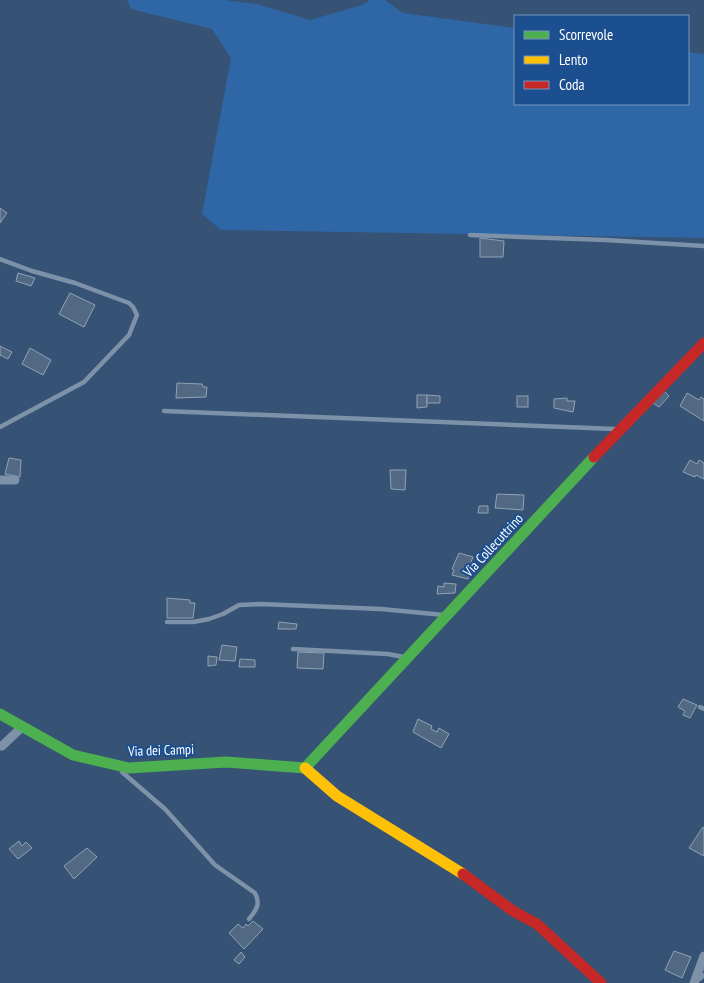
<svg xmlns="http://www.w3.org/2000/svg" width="704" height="983" viewBox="0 0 704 983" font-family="'PT Sans Narrow',sans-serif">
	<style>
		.green { fill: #2f66a5 }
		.building { fill: #526984; stroke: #92a2b6 }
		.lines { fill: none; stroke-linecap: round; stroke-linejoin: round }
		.lane { stroke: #7d92a8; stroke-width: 4.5 }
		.street { stroke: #7d92a8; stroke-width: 9 }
		.fast { stroke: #4caf50; stroke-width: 11 }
		.slow { stroke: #ffc107; stroke-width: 11 }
		.jam { stroke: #c62828; stroke-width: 11 }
		.labels { text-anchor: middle; stroke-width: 4; stroke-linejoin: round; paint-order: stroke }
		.street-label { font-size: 14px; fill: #fff; stroke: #1b4f8f }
	</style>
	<rect width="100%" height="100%" fill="#365274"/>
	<path class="green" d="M 127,0 L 225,0 L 257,4 L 310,20 L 362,5 L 370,0 L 385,0 L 403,13 L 515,28 L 515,104 L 688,104 L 688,52 L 704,54 L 704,238 L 221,230 L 202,214 L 231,58 L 212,29 L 131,9 Z"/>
	<g class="building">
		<path d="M 0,208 L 7,213 L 0,223 Z"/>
		<path d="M 480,238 L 504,241 L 503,257 L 480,257 Z"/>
		<path d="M 18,273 L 35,278 L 31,286 L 16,281 Z"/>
		<path d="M 70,293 L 95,305 L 84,327 L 59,314 Z"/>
		<path d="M 0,346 L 12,352 L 8,359 L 0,355 Z"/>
		<path d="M 30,348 L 51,360 L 43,375 L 22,364 Z"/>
		<path d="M 177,383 L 202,384 L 203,387 L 207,387 L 206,397 L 176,398 Z"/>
		<path d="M 664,391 L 669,396 L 659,407 L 653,403 Z"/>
		<path d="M 687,393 L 699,400 L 701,397 L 704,399 L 704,421 L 680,406 Z"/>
		<path d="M 417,395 L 427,395 L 427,407 L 417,408 Z"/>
		<path d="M 427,395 L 440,396 L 440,403 L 427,403 Z"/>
		<rect x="517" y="396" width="11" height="11"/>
		<path d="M 567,398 L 567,401 L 575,401 L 573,412 L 554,408 L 554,399 Z"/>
		<path d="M 9,458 L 21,460 L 20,477 L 5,474 Z"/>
		<path d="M 690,460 L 697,464 L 699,460 L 704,463 L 704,479 L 696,475 L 695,477 L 683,472 Z"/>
		<path d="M 390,470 L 406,470 L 405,490 L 391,489 Z"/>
		<path d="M 497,494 L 524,495 L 523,510 L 495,508 Z"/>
		<path d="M 479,506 L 488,506 L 488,513 L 478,513 Z"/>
		<path d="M 459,553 L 473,557 L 471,562 L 474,563 L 468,579 L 452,575 L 454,570 L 452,569 Z"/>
		<path d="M 444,583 L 456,584 L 455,593 L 437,594 L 438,586 L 444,587 Z"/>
		<path d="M 167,598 L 190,600 L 190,603 L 195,603 L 193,618 L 167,618 Z"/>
		<path d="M 279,622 L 297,624 L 296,629 L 278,629 Z"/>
		<path d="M 222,645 L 237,647 L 235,661 L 219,660 Z"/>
		<path d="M 298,652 L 324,653 L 323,669 L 297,668 Z"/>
		<path d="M 208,656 L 217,657 L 216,665 L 208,666 Z"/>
		<path d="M 240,659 L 255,660 L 255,667 L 239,667 Z"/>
		<path d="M 683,699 L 697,705 L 690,718 L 683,715 L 685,711 L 678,707 Z"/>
		<path d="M 418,719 L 432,726 L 431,729 L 437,732 L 439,728 L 449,734 L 441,748 L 413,732 Z"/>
		<path d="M 703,827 L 704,828 L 704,856 L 689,848 Z"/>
		<path d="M 19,841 L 22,846 L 26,842 L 32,848 L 18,859 L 9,849 Z"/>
		<path d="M 87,848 L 97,857 L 74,879 L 64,866 Z"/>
		<path d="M 253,921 L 263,929 L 244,949 L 229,933 L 238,924 L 243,928 L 246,924 L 248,926 Z"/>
		<path d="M 674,951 L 691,957 L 682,978 L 665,970 Z"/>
		<path d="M 241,952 L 245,957 L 239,964 L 234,960 Z"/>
	</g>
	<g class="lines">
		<g class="lane">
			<path d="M 470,235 L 606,240 L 704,246"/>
			<path d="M 0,259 L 32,271 L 75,283 L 129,303 L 133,307 L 137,315 L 129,335 L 84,382 L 0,427"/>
			<path d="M 164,411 L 615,429"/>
			<path d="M 167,622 L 193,622 L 209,619 L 223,614 L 239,605 L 260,604 L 381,609 L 444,615"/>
			<path d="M 293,649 L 388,654 L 404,657"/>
			<path d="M 700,707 L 704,709"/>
			<path d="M 122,772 L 165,809 L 215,865 L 255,893 C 261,905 256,910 249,919"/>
			<path d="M 696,982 L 704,975"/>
		</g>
		<g class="street">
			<path d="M 0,480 L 15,480"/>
			<path d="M 0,746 L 2,746 L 22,727"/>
			<path d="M 694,983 L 704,956"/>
		</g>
		<g class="fast">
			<path d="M 0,714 L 73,755 L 129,768 L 226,762 L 305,768"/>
			<path d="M 305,768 L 594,457"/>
		</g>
		<path class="slow" d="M 305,768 L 337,796 L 463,874"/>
		<g class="jam">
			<path d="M 594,457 L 704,343"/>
			<path d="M 463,874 L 513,911 L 537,924 L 601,983"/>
		</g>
	</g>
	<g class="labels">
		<g class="street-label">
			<text transform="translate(493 545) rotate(-47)" y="5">Via Collecuttrino</text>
			<text transform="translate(161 750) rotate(-2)" y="5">Via dei Campi</text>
		</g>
	</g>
	<rect x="514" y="15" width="175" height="90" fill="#1b4f8f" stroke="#7695bc"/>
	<rect x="524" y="31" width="25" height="8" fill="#4caf50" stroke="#7695bc"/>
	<text x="559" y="40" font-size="15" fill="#ffffff">Scorrevole</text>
	<rect x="524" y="56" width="25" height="8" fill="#ffc107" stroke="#7695bc"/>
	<text x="559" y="65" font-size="15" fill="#ffffff">Lento</text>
	<rect x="524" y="81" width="25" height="8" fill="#c62828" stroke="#7695bc"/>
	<text x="559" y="90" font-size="15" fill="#ffffff">Coda</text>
</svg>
